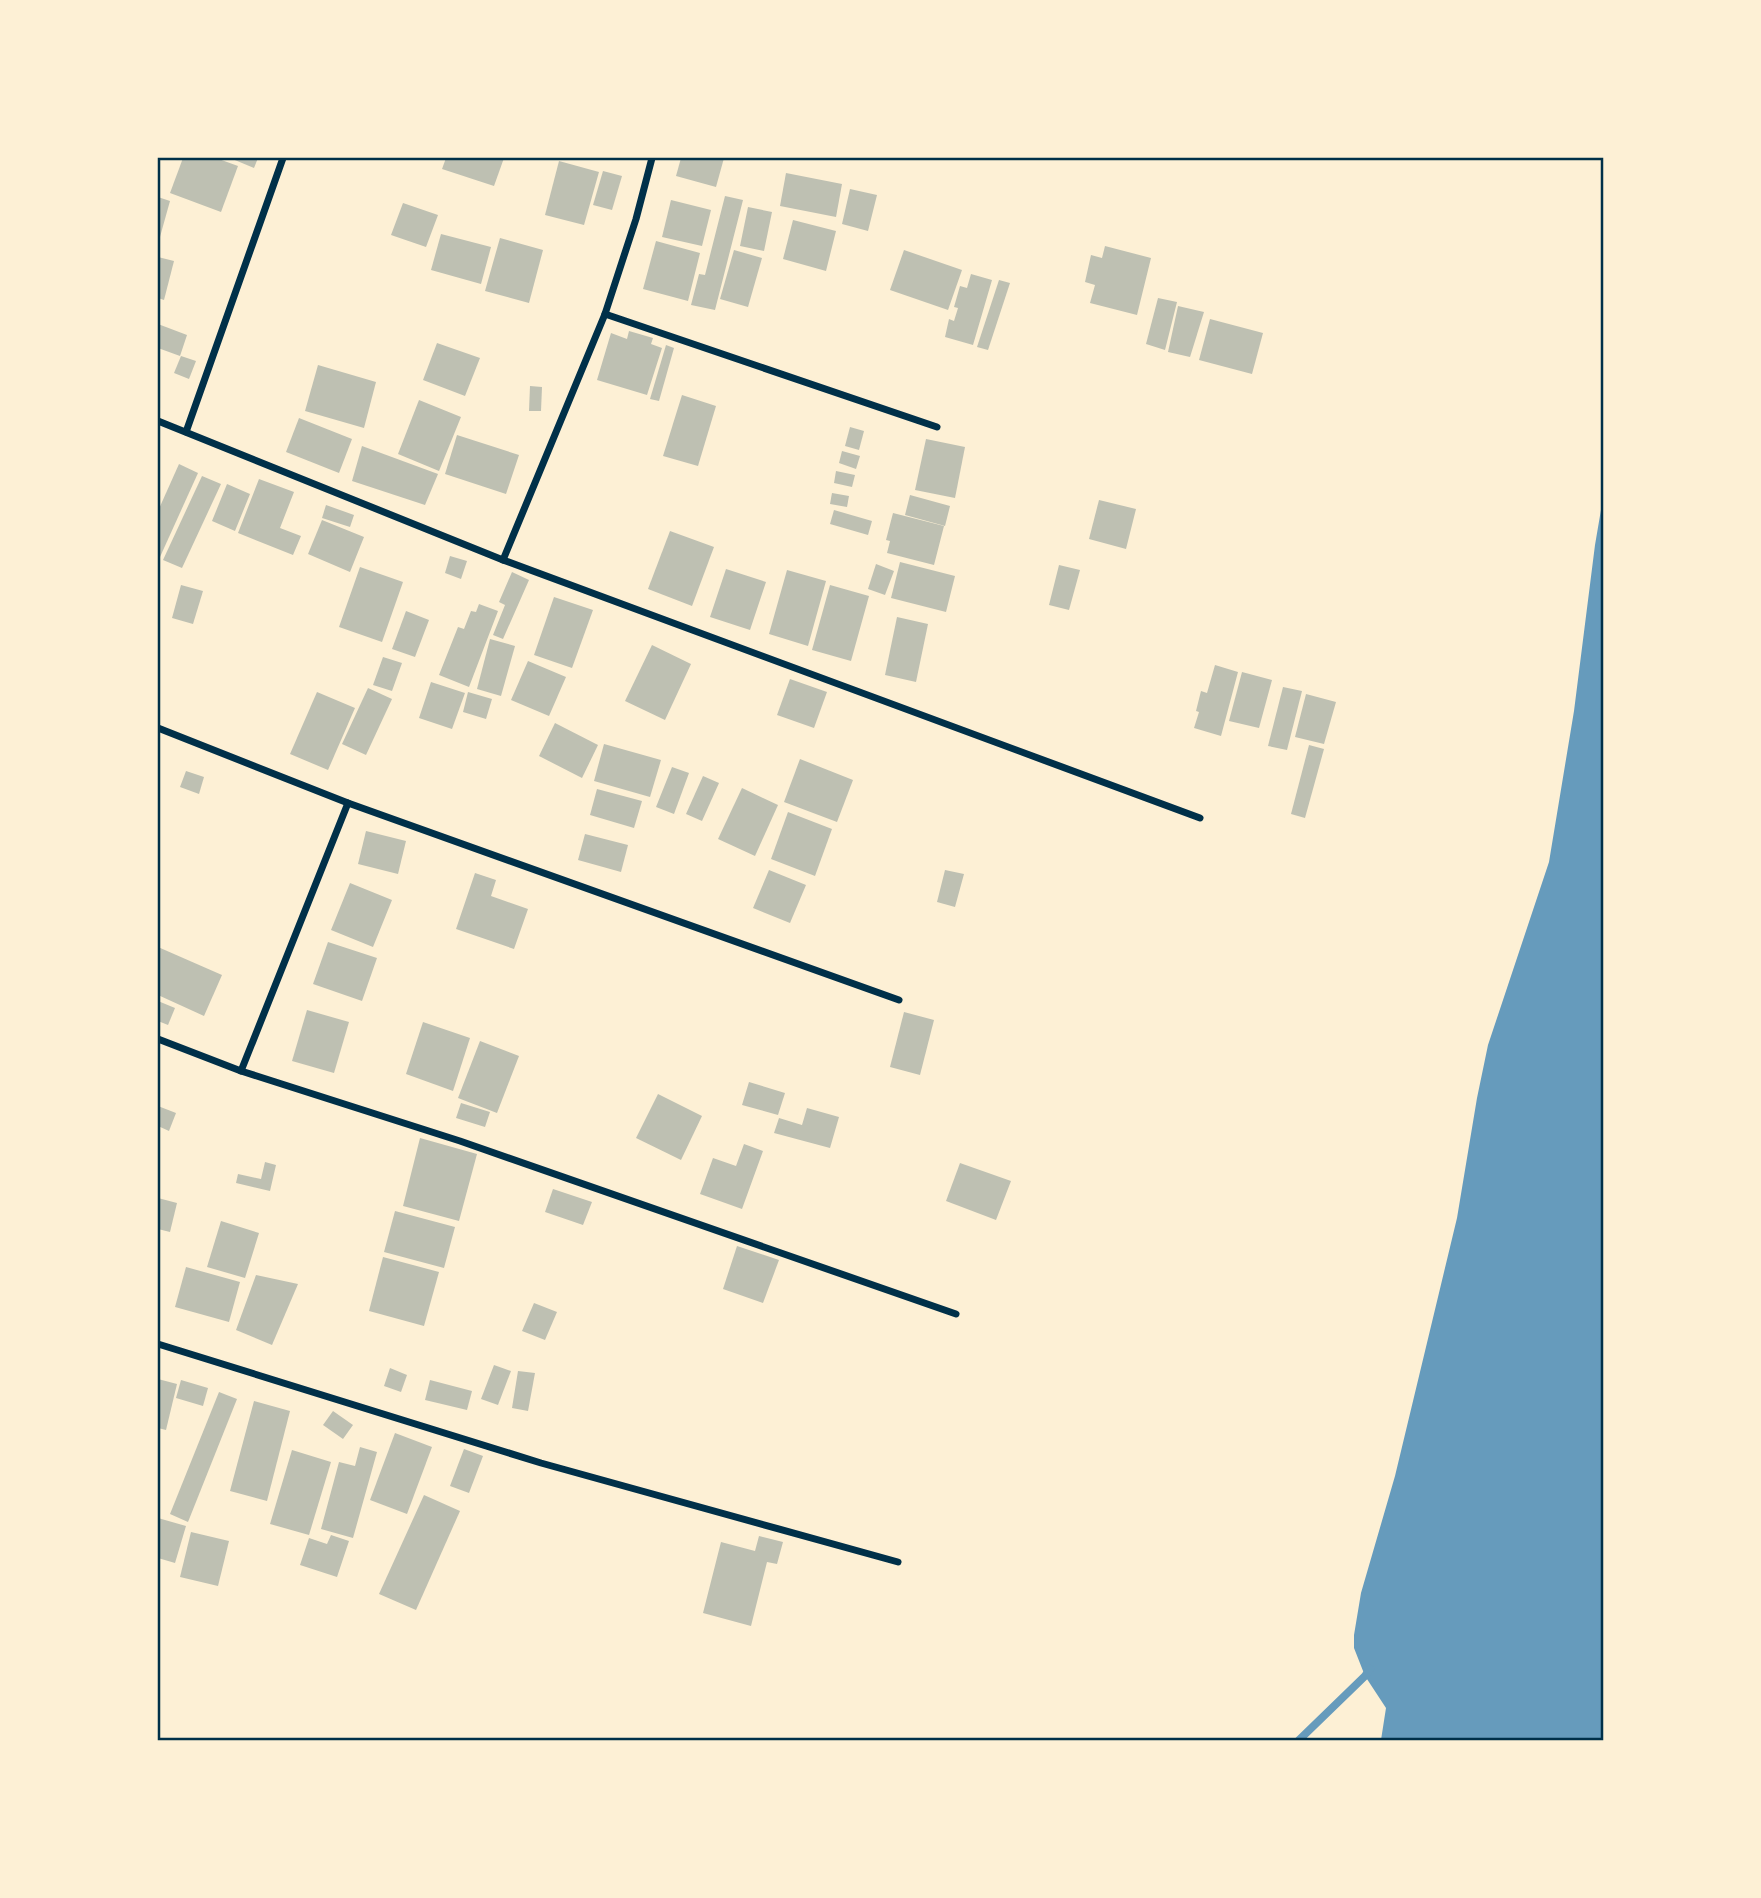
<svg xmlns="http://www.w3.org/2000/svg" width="1761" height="1898" viewBox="0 0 1761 1898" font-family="'Fira Sans',sans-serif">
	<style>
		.water { fill: #669bbc }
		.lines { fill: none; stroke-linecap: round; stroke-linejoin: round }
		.stream { stroke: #669bbc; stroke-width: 8 }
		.building { fill: #bec0b2 }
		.minor { stroke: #003049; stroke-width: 7 }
		.neatline { fill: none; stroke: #003049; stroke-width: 2.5 }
	</style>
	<rect width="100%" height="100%" fill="#fdf0d5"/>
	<path class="water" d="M 1603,498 L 1603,1740 L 1381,1740 L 1386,1708 L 1365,1676 L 1354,1648 L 1354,1635 L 1361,1593 L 1395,1476 L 1457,1218 L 1477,1098 L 1488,1045 L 1549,862 L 1574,711 L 1595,545 Z"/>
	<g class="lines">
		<path class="stream" d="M 1298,1741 L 1365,1676 L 1370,1669"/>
	</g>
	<g class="building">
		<path d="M 183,158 L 216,158 L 238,166 L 221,212 L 170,193 Z"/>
		<path d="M 230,158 L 258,158 L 254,168 Z"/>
		<path d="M 446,158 L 504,158 L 494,186 L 442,169 Z"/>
		<path d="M 681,158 L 724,158 L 716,187 L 676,176 Z"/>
		<path d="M 559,161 L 599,172 L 584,225 L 545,215 Z"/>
		<path d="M 603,171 L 622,176 L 612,210 L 593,205 Z"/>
		<path d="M 786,173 L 842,184 L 836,217 L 780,206 Z"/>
		<path d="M 850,189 L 877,195 L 868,231 L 842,224 Z"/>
		<path d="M 725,196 L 743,200 L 715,310 L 691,305 L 699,274 L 705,275 Z"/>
		<path d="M 158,197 L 170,201 L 158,244 Z"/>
		<path d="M 671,200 L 711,210 L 702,246 L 662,237 Z"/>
		<path d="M 403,203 L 438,215 L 426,247 L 391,235 Z"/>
		<path d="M 748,207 L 772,212 L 764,251 L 740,246 Z"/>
		<path d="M 793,220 L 836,231 L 826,271 L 783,259 Z"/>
		<path d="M 441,234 L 491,247 L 481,284 L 431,270 Z"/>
		<path d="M 500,238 L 543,250 L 529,303 L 485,291 Z"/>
		<path d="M 656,241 L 700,253 L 688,301 L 643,289 Z"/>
		<path d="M 1105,246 L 1151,258 L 1137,315 L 1090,303 L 1095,285 L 1085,282 L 1091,255 L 1102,258 Z"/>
		<path d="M 734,250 L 762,258 L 748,307 L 720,299 Z"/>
		<path d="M 904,250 L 962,270 L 948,310 L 890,290 Z"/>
		<path d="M 158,257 L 174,261 L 164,300 L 158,298 Z"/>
		<path d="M 971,274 L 992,280 L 973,345 L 945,337 L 949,319 L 954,321 L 958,308 L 954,307 L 960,286 L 967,288 Z"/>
		<path d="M 999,280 L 1010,283 L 988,350 L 977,347 Z"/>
		<path d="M 1158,298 L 1177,302 L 1165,350 L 1146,344 Z"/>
		<path d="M 1178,306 L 1204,312 L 1190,357 L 1168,352 Z"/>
		<path d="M 1210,319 L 1263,333 L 1252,374 L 1199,360 Z"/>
		<path d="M 158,324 L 187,335 L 180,356 L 158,348 Z"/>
		<path d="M 629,331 L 653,338 L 651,344 L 662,348 L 647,395 L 597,380 L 611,333 L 627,339 Z"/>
		<path d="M 437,343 L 480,358 L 465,396 L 423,380 Z"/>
		<path d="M 666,345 L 674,348 L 659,401 L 650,399 Z"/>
		<path d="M 181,356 L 196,361 L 189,379 L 174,373 Z"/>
		<path d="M 318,365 L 376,382 L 364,428 L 305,411 Z"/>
		<path d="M 530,386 L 542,387 L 541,411 L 529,411 Z"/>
		<path d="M 682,395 L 716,406 L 698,466 L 663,456 Z"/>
		<path d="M 419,400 L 461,417 L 439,471 L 398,454 Z"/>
		<path d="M 299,418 L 352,439 L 339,473 L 286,452 Z"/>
		<path d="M 850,427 L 864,431 L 859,450 L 845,446 Z"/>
		<path d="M 457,435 L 519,455 L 506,494 L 445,474 Z"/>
		<path d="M 926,439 L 965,447 L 955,498 L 915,490 Z"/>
		<path d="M 362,446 L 438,474 L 425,505 L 352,481 Z"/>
		<path d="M 842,451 L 860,456 L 856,469 L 839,463 Z"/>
		<path d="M 179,464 L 198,473 L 160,557 L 158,556 L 158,511 Z"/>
		<path d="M 836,471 L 855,475 L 852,487 L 834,483 Z"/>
		<path d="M 202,476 L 221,484 L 182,568 L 163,560 Z"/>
		<path d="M 259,479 L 294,492 L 280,528 L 301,536 L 293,555 L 238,533 Z"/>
		<path d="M 227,484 L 250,494 L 235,531 L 212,521 Z"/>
		<path d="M 832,493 L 849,496 L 847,507 L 830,504 Z"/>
		<path d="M 910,495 L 950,506 L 945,526 L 905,515 Z"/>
		<path d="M 1099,500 L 1136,509 L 1126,549 L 1089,539 Z"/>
		<path d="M 326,505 L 354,515 L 350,527 L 322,518 Z"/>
		<path d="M 834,510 L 872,521 L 868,535 L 830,524 Z"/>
		<path d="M 893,513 L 944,526 L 934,565 L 887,553 L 890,541 L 886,540 Z"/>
		<path d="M 322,520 L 364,537 L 350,572 L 308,554 Z"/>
		<path d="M 670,531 L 714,547 L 692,606 L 648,589 Z"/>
		<path d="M 450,556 L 467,561 L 461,579 L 445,573 Z"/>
		<path d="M 900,562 L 955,576 L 946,612 L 891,598 Z"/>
		<path d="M 876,564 L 894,571 L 885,595 L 868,589 Z"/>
		<path d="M 1059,565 L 1080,570 L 1069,610 L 1049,605 Z"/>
		<path d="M 360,567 L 403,582 L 382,642 L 339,627 Z"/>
		<path d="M 726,569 L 766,582 L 750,630 L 710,617 Z"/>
		<path d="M 787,570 L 826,581 L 808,646 L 769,634 Z"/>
		<path d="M 512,572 L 529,580 L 503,639 L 493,635 L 505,605 L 499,602 Z"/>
		<path d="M 181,585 L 203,591 L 193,624 L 172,618 Z"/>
		<path d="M 830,585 L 869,596 L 851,661 L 812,650 Z"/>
		<path d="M 554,597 L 593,610 L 572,668 L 534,655 Z"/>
		<path d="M 479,604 L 498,611 L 469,687 L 439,675 L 458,627 L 464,629 L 471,611 L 476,612 Z"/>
		<path d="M 406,611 L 429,620 L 415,657 L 392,649 Z"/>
		<path d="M 897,617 L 928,624 L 916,682 L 885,675 Z"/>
		<path d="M 490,639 L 515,646 L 501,696 L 477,689 Z"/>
		<path d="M 652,645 L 691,664 L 665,720 L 625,701 Z"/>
		<path d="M 383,657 L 402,663 L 392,691 L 373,685 Z"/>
		<path d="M 528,661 L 566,677 L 549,716 L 511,700 Z"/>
		<path d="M 1215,665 L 1238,672 L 1221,736 L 1194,728 L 1199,712 L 1196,711 L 1201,691 L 1207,693 Z"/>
		<path d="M 1242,672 L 1272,680 L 1259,728 L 1229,721 Z"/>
		<path d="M 790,679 L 827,692 L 814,728 L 777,715 Z"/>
		<path d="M 431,682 L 465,693 L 452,729 L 419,718 Z"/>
		<path d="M 1283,687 L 1302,691 L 1287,750 L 1268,746 Z"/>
		<path d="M 368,688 L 392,699 L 366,755 L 342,744 Z"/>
		<path d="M 317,692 L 355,708 L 328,770 L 290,754 Z"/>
		<path d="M 468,692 L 492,699 L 486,719 L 463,712 Z"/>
		<path d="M 1306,694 L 1336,702 L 1324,744 L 1295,737 Z"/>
		<path d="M 555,723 L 598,745 L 582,778 L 539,756 Z"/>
		<path d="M 604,744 L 661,760 L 650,797 L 594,781 Z"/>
		<path d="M 1309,745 L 1324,749 L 1305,818 L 1291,814 Z"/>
		<path d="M 800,759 L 853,780 L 837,822 L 784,802 Z"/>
		<path d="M 672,767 L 689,773 L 674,814 L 656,807 Z"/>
		<path d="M 186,771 L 204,777 L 199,794 L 180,787 Z"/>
		<path d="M 703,776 L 719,783 L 702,821 L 686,814 Z"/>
		<path d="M 742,788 L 778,805 L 755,856 L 718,839 Z"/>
		<path d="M 597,789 L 642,801 L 634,828 L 590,815 Z"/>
		<path d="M 788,812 L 832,829 L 815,876 L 771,859 Z"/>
		<path d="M 366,831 L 406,841 L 398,874 L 358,864 Z"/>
		<path d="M 585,834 L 628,845 L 621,872 L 578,860 Z"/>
		<path d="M 769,870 L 806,885 L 790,923 L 753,908 Z"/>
		<path d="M 945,870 L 964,874 L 955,907 L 937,902 Z"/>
		<path d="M 475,873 L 496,880 L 491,896 L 528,909 L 514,949 L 456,929 Z"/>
		<path d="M 350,883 L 392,900 L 373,947 L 331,930 Z"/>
		<path d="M 328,942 L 377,958 L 362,1001 L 313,984 Z"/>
		<path d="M 158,947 L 222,975 L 204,1016 L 158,995 Z"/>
		<path d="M 158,1001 L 175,1008 L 168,1025 L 158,1021 Z"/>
		<path d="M 307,1010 L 349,1022 L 334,1073 L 292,1061 Z"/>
		<path d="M 904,1012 L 934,1020 L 920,1075 L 890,1067 Z"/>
		<path d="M 423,1022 L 470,1038 L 453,1091 L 406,1074 Z"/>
		<path d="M 480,1041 L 519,1056 L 497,1113 L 458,1098 Z"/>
		<path d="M 749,1082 L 785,1093 L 778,1115 L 742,1105 Z"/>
		<path d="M 658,1094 L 702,1116 L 681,1160 L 636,1138 Z"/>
		<path d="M 461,1103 L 490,1112 L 485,1127 L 456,1118 Z"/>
		<path d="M 158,1106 L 176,1113 L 169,1131 L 158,1126 Z"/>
		<path d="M 807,1108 L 839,1117 L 830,1148 L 774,1133 L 779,1118 L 802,1125 Z"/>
		<path d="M 420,1138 L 477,1154 L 459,1221 L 403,1206 Z"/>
		<path d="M 744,1144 L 763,1151 L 742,1209 L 700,1194 L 713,1158 L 736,1166 Z"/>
		<path d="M 265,1162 L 276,1165 L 270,1191 L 236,1183 L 238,1174 L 261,1179 Z"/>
		<path d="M 960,1163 L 1011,1181 L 996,1220 L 946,1201 Z"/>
		<path d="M 553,1189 L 592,1202 L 583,1225 L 545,1212 Z"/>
		<path d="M 158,1198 L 177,1203 L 170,1232 L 158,1229 Z"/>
		<path d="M 395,1211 L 455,1227 L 444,1268 L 384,1252 Z"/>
		<path d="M 221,1221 L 259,1233 L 245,1278 L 207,1267 Z"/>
		<path d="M 737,1246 L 779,1260 L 763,1303 L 723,1289 Z"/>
		<path d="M 383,1257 L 439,1272 L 424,1326 L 369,1311 Z"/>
		<path d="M 186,1267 L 240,1282 L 229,1322 L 175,1307 Z"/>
		<path d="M 256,1275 L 298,1284 L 272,1345 L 236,1330 Z"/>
		<path d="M 534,1303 L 557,1312 L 545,1340 L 522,1331 Z"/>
		<path d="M 494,1365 L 511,1371 L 498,1405 L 481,1399 Z"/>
		<path d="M 390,1368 L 407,1375 L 401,1392 L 384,1386 Z"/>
		<path d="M 518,1371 L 535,1373 L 528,1411 L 512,1408 Z"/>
		<path d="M 158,1379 L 177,1384 L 166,1430 L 158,1428 Z"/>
		<path d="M 181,1380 L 208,1388 L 203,1406 L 176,1398 Z"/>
		<path d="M 430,1380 L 472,1391 L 467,1410 L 425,1400 Z"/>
		<path d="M 219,1392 L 237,1399 L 188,1522 L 170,1514 Z"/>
		<path d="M 254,1401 L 290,1411 L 267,1501 L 230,1491 Z"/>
		<path d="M 333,1411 L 353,1425 L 343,1439 L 323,1425 Z"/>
		<path d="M 395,1433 L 432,1447 L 407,1514 L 370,1500 Z"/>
		<path d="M 360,1447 L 377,1452 L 353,1538 L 321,1529 L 339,1462 L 355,1466 Z"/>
		<path d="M 464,1449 L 483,1456 L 469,1493 L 450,1486 Z"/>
		<path d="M 292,1450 L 331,1462 L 309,1535 L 270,1524 Z"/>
		<path d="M 424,1495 L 460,1511 L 416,1610 L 379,1594 Z"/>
		<path d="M 158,1518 L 186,1526 L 175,1563 L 158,1558 Z"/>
		<path d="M 191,1532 L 229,1541 L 218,1586 L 180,1577 Z"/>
		<path d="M 331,1535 L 349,1541 L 337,1577 L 300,1565 L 309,1538 L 327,1544 Z"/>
		<path d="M 759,1536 L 783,1542 L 777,1564 L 767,1562 L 751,1626 L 703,1613 L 721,1542 L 755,1551 Z"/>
	</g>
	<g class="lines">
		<g class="minor">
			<path d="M 605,314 L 937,427"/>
			<path d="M 158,421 L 503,560 L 1200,818"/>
			<path d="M 186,432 L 283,158"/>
			<path d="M 503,560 L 605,314 L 636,219 L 652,158"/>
			<path d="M 158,728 L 348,803 L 899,1000"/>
			<path d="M 158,1039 L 241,1071 L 460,1141 L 956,1314"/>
			<path d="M 241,1071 L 348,803"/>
			<path d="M 158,1344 L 541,1463 L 898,1562"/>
		</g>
	</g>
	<rect width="1761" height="1898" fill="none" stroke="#fdf0d5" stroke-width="318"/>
	<rect x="159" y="159" width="1443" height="1580" class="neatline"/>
</svg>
